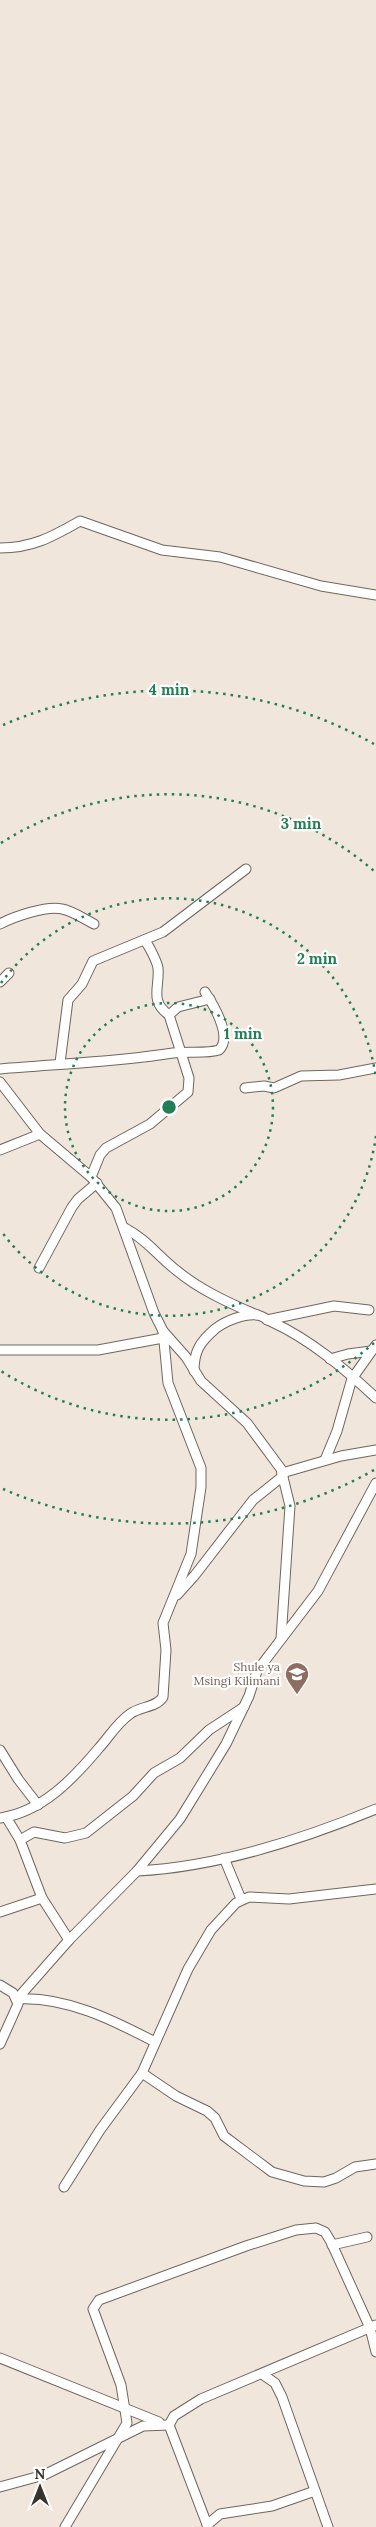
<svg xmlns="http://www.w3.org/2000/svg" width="376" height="2527" viewBox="0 0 376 2527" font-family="Lora,serif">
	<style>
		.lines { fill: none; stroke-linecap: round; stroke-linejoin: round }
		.street-casing { stroke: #6f665d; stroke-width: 11 }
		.street { stroke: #fff; stroke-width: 9 }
		.ring { fill: none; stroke: #217f56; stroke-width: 2.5; stroke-dasharray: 2.5 5 }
		.labels { text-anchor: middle; stroke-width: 4.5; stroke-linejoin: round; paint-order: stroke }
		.education-label { font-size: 12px; fill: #785e54; stroke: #fff; text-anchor: end }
		.centre { fill: #217f56; stroke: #fff; stroke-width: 2.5 }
		.ring-label { font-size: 15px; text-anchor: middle; font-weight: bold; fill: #217f56; stroke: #fff; stroke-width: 4.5; stroke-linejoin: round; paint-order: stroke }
	</style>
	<rect width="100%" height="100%" fill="#f1e6dc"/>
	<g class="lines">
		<g class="street-casing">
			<g id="street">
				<path d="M 0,548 C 32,548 52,537 80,521 L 162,550 L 220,557 L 321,586 L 376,595"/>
				<path d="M 0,924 C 13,917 47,905 62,909 C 73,911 84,919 94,924"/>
				<path d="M 144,940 C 149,945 157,962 158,968 C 160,987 149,1001 169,1015"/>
				<path d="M 0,982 L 9,973"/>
				<path d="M 60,1063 L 68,1000 L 82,984 L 93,961 L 163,932 L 246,869"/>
				<path d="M 0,1069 C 58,1064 116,1062 173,1053 C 187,1051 207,1054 219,1050 C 233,1037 213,1004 205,992"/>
				<path d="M 0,1082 L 40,1134 L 91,1177 L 116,1208 L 154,1313 L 163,1331 L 186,1357 L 201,1381 L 247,1423 L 281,1469 L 290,1506 L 281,1639"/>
				<path d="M 245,1088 L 264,1086 L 274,1088 L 301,1076 L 339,1075 L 376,1068"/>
				<path d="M 0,1150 L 40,1134"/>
				<path d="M 91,1177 L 100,1155 L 106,1148 L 150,1124 L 188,1092 L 189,1078 L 169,1015 L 178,1007 L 210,999"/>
				<path d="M 125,1228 C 146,1239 158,1256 176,1270 C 200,1290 229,1303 257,1315"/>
				<path d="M 39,1268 L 72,1207 L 78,1199 L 97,1183"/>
				<path d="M 267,1320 L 334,1306 L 369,1310"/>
				<path d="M 0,1350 L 98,1350 L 163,1338"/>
				<path d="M 330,1359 L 348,1354 L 371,1351"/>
				<path d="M 194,1371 C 194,1351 200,1342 215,1329 C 225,1321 245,1313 258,1315 C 262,1316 268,1320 272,1322 C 311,1340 345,1369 376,1398"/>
				<path d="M 354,1376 L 376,1345"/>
				<path d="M 325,1460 L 337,1431 L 353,1375"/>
				<path d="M 282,1473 L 341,1456 L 376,1450"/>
				<path d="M 177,1595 L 195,1575 L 253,1500 L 283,1476"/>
				<path d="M 0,1750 L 18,1779 L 38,1805"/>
				<path d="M 6,1817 L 20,1840 L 42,1898 L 69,1940"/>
				<path d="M 0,1818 C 42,1812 73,1779 99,1748 C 109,1737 117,1723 130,1714 C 140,1706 156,1708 163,1697 L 166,1650 L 163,1623 L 191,1554 L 201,1487 L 201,1468 L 168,1383 L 163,1331"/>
				<path d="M 20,1840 L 34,1832 L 65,1838 L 86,1833 L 133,1796 L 154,1773 L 180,1758 L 209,1730 L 244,1707"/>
				<path d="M 224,1858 L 241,1899"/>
				<path d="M 137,1871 C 218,1867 301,1840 376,1809"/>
				<path d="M 0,1912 L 42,1898"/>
				<path d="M 0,1985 L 13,1993 L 18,2004 L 0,2044"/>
				<path d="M 17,1999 L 69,1940 L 137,1871 L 180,1819 L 226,1744 L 249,1696 L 257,1671 L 318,1591 L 376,1483"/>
				<path d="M 17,1999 C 65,1996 113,2020 155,2042"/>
				<path d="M 142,2073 L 176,2096 L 207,2111 L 215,2118 L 224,2136 L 272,2172 L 304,2181 L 324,2182 L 336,2178 L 355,2167 L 376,2164"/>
				<path d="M 64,2187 L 100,2130 L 142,2073 L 188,1969 L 211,1930 L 236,1903 L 249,1897 L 289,1899 L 376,1889"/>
				<path d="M 332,2245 L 367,2237"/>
				<path d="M 0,2358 L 159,2422"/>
				<path d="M 262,2374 L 275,2383 L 282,2397 L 328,2527"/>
				<path d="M 0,2487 L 44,2475 L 143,2426 L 169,2425"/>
				<path d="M 207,2525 L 220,2514 L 272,2506 L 315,2491"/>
				<path d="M 65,2527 L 127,2423 L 121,2385 L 93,2309 L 99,2300 L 246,2246 L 296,2230 L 316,2228 L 325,2232 L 331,2242 L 370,2328 L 376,2352"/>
				<path d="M 208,2527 L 169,2425 L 174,2416 L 201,2399 L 376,2325"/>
			</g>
		</g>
		<use href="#street" class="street"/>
	</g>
	<g class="ring">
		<circle cx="169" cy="1107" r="104"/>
		<path d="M376 1136A209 209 0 0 1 1 1231M1 983A209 209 0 0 1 376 1078"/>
		<path d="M374 1343A313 313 0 0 1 1 1371M1 843A313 313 0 0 1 374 871"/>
		<path d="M374 1470A417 417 0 0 1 3 1489M3 725A417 417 0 0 1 374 744"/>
	</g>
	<defs>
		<g id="school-pin" transform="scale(1.25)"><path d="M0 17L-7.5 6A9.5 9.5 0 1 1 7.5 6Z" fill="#8d6e63" stroke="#fff"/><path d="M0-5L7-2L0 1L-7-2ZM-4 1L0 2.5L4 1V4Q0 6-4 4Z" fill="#fff"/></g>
	</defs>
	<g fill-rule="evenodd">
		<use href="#school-pin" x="297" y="1674"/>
	</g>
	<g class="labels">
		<g class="education-label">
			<text x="280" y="1671">Shule ya<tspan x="280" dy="14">Msingi Kilimani</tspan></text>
		</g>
	</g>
	<circle cx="169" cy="1107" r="8" class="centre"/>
	<g class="ring-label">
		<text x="169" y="695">4 min</text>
		<text x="301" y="829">3 min</text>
		<text x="317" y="964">2 min</text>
		<text x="243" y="1039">1 min</text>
	</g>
	<g transform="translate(40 2487)" stroke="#ffffff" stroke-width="4" paint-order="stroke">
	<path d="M0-4L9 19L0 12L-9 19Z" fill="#36322e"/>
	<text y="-8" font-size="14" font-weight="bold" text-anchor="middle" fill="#36322e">N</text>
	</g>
</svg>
